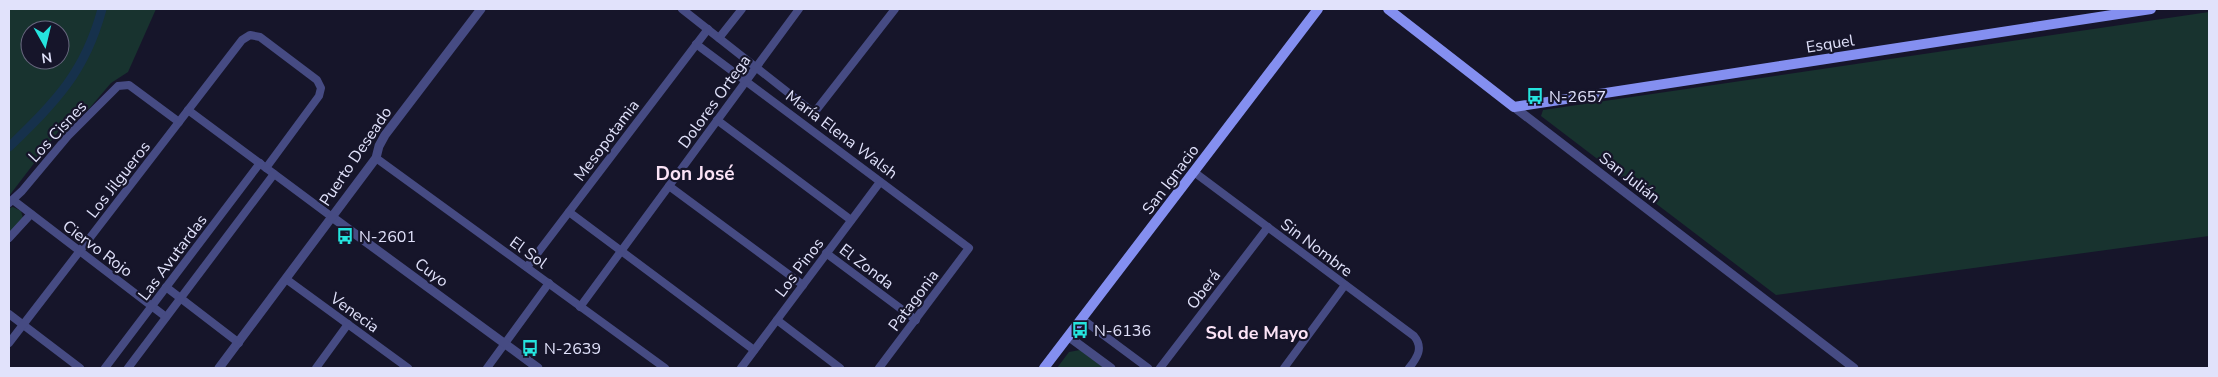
<svg xmlns="http://www.w3.org/2000/svg" width="2218" height="377" viewBox="0 0 2218 377" font-family="'Nunito Sans',sans-serif">
	<style>
		.green { fill: #18332f; fill-rule: evenodd }
		.lines { fill: none; stroke-linecap: round; stroke-linejoin: round }
		.canal { stroke: #16314c; stroke-width: 9 }
		.minor { stroke: #464b83; stroke-width: 8 }
		.tertiary { stroke: #464b83; stroke-width: 9 }
		.secondary { stroke: #848ff0; stroke-width: 10 }
		.labels { text-anchor: middle; stroke-width: 4.5; stroke-linejoin: round; paint-order: stroke }
		.street-label { font-size: 16px; fill: #e1e2fb; stroke: #16152a }
		.poi-label { font-size: 16px; fill: #e1e2fb; stroke: #16152a; text-anchor: start }
		.neighbourhood-label { font-size: 18px; font-weight: bold; fill: #fbe3f6; stroke: #16152a }
		.quarter-label { font-size: 19px; font-weight: bold; fill: #fbe3f6; stroke: #16152a }
	</style>
	<rect width="100%" height="100%" fill="#16152a"/>
	<g class="green">
		<path d="M 9,9 L 156,9 L 128,72 L 111,83 L 87,111 L 61,128 L 9,196 ZM 30,30 L 60,30 L 60,60 L 30,60 Z"/>
		<path d="M 2209,12 L 2209,236 L 1776,295 L 1541,116 L 1543,110 Z"/>
		<path d="M 13,207 L 21,211 L 23,218 L 9,234 L 9,208 Z"/>
		<path d="M 1080,350 L 1104,368 L 1057,368 L 1069,352 Z"/>
	</g>
	<g class="lines">
		<path class="canal" d="M 9,147 C 55,102 85,73 102,9"/>
		<g class="minor">
			<path d="M 682,9 L 814,113 L 895,9"/>
			<path d="M 719,38 L 742,9"/>
			<path d="M 696,44 L 969,248 L 879,368"/>
			<path d="M 188,110 L 332,217"/>
			<path d="M 717,120 L 851,220"/>
			<path d="M 376,158 L 665,368"/>
			<path d="M 1194,172 L 1414,336 C 1424,348 1417,358 1409,368"/>
			<path d="M 669,186 L 803,285"/>
			<path d="M 13,200 L 166,317"/>
			<path d="M 9,203 L 22,191 L 68,136 L 118,86 L 129,85 L 179,122"/>
			<path d="M 569,212 L 754,350"/>
			<path d="M 9,238 L 31,214"/>
			<path d="M 826,253 L 916,320"/>
			<path d="M 527,267 L 708,29"/>
			<path d="M 286,279 L 408,368"/>
			<path d="M 166,287 L 239,343"/>
			<path d="M 580,307 L 799,9"/>
			<path d="M 9,314 L 80,368"/>
			<path d="M 1082,319 L 1148,368"/>
			<path d="M 777,320 L 840,368"/>
			<path d="M 9,343 L 242,40 L 250,35 L 260,37 L 317,80 L 321,88 L 319,96 L 266,168"/>
			<path d="M 105,368 L 260,163"/>
			<path d="M 128,368 L 274,174"/>
			<path d="M 316,368 L 348,324"/>
			<path d="M 487,368 L 549,283"/>
			<path d="M 741,368 L 880,182"/>
			<path d="M 1160,368 L 1268,227"/>
			<path d="M 1284,368 L 1345,285"/>
		</g>
		<g class="tertiary">
			<path d="M 1514,107 L 1854,368"/>
			<path d="M 332,217 L 538,368"/>
			<path d="M 1069,337 L 1111,368"/>
			<path d="M 219,368 L 376,158 L 379,146 L 385,135 L 481,9"/>
		</g>
		<g class="secondary">
			<path d="M 1388,9 L 1514,107 L 2151,9"/>
			<path d="M 1044,368 L 1318,9"/>
		</g>
	</g>
	<defs>
		<g id="bus-bare" transform="scale(1.35)"><path d="M-5-6H5V4H4V6H2V4H-2V6H-4V4H-5ZM-3.5-4V0h7V-4ZM-3.5 1.2v1.5H-2V1.2ZM2 1.2v1.5H3.5V1.2Z" fill="#25e4de" stroke="#16152a" stroke-width="2.5" paint-order="stroke"/></g>
	</defs>
	<g fill-rule="evenodd">
		<use href="#bus-bare" x="1535" y="96"/>
		<use href="#bus-bare" x="345" y="236"/>
		<use href="#bus-bare" x="1080" y="330"/>
		<use href="#bus-bare" x="530" y="348"/>
	</g>
	<g class="labels">
		<g class="street-label">
			<text transform="translate(1830 43) rotate(-9)" y="6">Esquel</text>
			<text transform="translate(714 101) rotate(-54)" y="6">Dolores Ortega</text>
			<text transform="translate(57 131) rotate(-47)" y="6">Los Cisnes</text>
			<text transform="translate(842 134) rotate(37)" y="6">María Elena Walsh</text>
			<text transform="translate(606 140) rotate(-53)" y="6">Mesopotamia</text>
			<text transform="translate(355 156) rotate(-56)" y="6">Puerto Deseado</text>
			<text transform="translate(1630 177) rotate(38)" y="6">San Julián</text>
			<text transform="translate(118 179) rotate(-52)" y="6">Los Jilgueros</text>
			<text transform="translate(1170 179) rotate(-53)" y="6">San Ignacio</text>
			<text transform="translate(1317 247) rotate(37)" y="6">Sin Nombre</text>
			<text transform="translate(98 248) rotate(37)" y="6">Ciervo Rojo</text>
			<text transform="translate(529 252) rotate(36)" y="6">El Sol</text>
			<text transform="translate(172 257) rotate(-53)" y="6">Las Avutardas</text>
			<text transform="translate(867 266) rotate(37)" y="6">El Zonda</text>
			<text transform="translate(799 267) rotate(-53)" y="6">Los Pinos</text>
			<text transform="translate(432 272) rotate(36)" y="6">Cuyo</text>
			<text transform="translate(1203 289) rotate(-53)" y="6">Oberá</text>
			<text transform="translate(913 300) rotate(-53)" y="6">Patagonia</text>
			<text transform="translate(355 312) rotate(36)" y="6">Venecia</text>
		</g>
		<g class="poi-label">
			<text x="1549" y="102">N-2657</text>
			<text x="359" y="242">N-2601</text>
			<text x="1094" y="336">N-6136</text>
			<text x="544" y="354">N-2639</text>
		</g>
		<g class="neighbourhood-label">
			<text x="1257" y="339">Sol de Mayo</text>
		</g>
		<g class="quarter-label">
			<text x="695" y="180">Don José</text>
		</g>
	</g>
	<rect width="2218" height="377" fill="none" stroke="#e1e2fb" stroke-width="20"/>
	<g transform="translate(45 45) rotate(172)"><circle r="24" fill="#16152a" stroke="#67677e"/>
	<path d="M0-4L9 19L0 12L-9 19Z" fill="#25e4de"/>
	<text y="-8" font-size="14" font-weight="bold" text-anchor="middle" fill="#e1e2fb">N</text>
	</g>
</svg>
